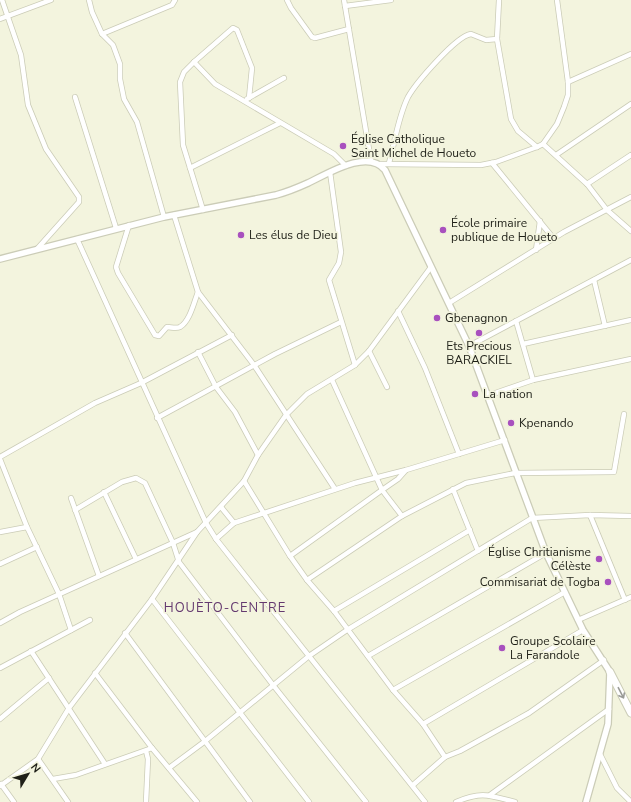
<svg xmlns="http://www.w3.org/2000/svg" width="631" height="802" viewBox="0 0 631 802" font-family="'Nunito Sans',sans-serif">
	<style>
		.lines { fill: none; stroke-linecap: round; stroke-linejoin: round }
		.minor-casing { stroke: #cbccb7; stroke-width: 6 }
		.tertiary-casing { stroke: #cbccb7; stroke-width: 8 }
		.secondary-casing { stroke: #cbccb7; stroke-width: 9 }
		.minor { stroke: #fff; stroke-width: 4.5 }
		.tertiary { stroke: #fff; stroke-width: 5.5 }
		.secondary { stroke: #fff; stroke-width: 7 }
		.oneway { stroke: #9a9b97 }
		.poi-dot { fill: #a850be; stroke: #f3f4de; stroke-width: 1.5 }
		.labels { text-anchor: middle; stroke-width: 3.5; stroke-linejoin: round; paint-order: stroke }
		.poi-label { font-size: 12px; fill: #1f2018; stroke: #f3f4de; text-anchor: start }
		.neighbourhood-label { font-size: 13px; letter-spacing: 1px; fill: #64396f; stroke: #f3f4de }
	</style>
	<rect width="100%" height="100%" fill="#f3f4de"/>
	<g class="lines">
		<g class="minor-casing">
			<g id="minor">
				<path d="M 2,0 L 21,55 L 28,105 L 46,149 L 79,197 L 79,202 L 37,249"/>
				<path d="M 89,0 L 92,12 L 102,34 L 113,45 L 120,64 L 120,79 L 124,99 L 137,122 L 164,217"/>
				<path d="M 287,0 L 291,8 L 312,37 L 315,38 L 349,29"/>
				<path d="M 344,0 L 371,161"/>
				<path d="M 499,0 L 497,39 L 511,119 L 518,131 L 537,147"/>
				<path d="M 345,6 L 391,0"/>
				<path d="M 0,19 L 51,0"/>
				<path d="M 102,34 L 172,5 L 175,0"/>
				<path d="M 194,62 L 215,84 L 334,154 L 346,166"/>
				<path d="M 568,82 L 631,54"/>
				<path d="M 75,97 L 116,228"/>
				<path d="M 247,99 L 284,78"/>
				<path d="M 543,144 L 587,184 L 607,210 L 631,231"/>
				<path d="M 556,155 L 631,104"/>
				<path d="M 389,163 C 395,142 398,117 408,97 C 416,83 456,36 471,34 L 486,40 L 497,39"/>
				<path d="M 492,163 L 554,239"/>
				<path d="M 380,164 L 481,165 L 496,162 L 537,147 L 543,144 L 557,124 L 564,107 L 568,95 L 568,82 L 557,0"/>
				<path d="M 190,168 L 280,123"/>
				<path d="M 330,172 L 341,252 L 339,263 L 329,280 L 355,365"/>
				<path d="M 587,184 L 631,155"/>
				<path d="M 203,210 L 183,145 L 180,82 L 184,72 L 194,62 L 233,28 L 237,30 L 252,68 L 249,98"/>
				<path d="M 174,215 L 198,292 L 254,365 L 335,489"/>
				<path d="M 129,225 L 116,267 L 118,273 L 155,335 L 159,336 L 167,327 C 171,327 176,329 180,327 C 190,321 194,302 198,292"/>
				<path d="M 77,239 L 206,523 L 216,539 L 425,802"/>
				<path d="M 536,250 L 540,221"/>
				<path d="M 594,280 L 605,326"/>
				<path d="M 449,303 L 564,232 L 631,197"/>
				<path d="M 398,311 L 425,368 L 459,454"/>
				<path d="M 516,321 L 533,380"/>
				<path d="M 523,344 L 631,320"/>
				<path d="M 469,346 L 631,260"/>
				<path d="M 369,351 L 387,387"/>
				<path d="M 198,352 L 216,387 L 235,412 L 258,455"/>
				<path d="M 332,380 L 382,490 L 402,516"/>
				<path d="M 487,396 L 533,380 L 631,359"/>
				<path d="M 157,418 L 275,354 L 341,322"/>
				<path d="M 0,457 L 95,403 L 141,383 L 232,335"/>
				<path d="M 0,459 L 27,527"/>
				<path d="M 244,481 L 290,556 L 307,580 L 334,611 L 393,690 L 423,724 L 445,757"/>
				<path d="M 453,489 L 478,551"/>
				<path d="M 104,492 L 136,559"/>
				<path d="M 71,498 L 99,576"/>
				<path d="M 221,507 L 234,523"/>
				<path d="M 75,510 L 122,482 L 136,478 L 145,483 L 173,543 L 179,562 L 273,685 L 366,802"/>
				<path d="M 590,515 L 625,600"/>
				<path d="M 0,532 L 27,527 L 59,594 L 71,630"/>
				<path d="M 216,539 L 234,523 L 355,483 L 406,470"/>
				<path d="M 290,556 L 382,490 L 398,479 L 406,470 L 505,440"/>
				<path d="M 0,564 L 37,547"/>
				<path d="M 307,580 L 402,516 L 466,483 L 515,473 L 614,472 L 624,414"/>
				<path d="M 152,599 L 309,802"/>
				<path d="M 334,611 L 470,530"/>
				<path d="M 578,620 L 631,597"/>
				<path d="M 0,623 L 20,612 L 197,532 L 244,481 L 258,455 L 286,415 L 307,394 L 355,365 L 369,351 L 431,267"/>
				<path d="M 125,633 L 250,802"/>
				<path d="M 31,651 L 105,764"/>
				<path d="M 368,656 L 546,553"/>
				<path d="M 0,668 L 90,620"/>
				<path d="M 95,673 L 152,748 L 197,802"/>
				<path d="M 393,690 L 565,592"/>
				<path d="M 0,719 L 49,678"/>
				<path d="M 423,724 L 583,630"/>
				<path d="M 600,754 L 617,788 L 631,802"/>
				<path d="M 38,759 L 68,802"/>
				<path d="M 169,768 L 204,742 L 309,656 L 347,630 L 532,518 L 590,515 L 631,516"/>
				<path d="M 53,779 L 76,775 L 152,748"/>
				<path d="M 1,784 L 14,802"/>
				<path d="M 413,785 L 445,757 L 460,751 L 529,713 L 604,660"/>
				<path d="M 0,786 L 38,759 L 69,708 L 152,599 L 197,532"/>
				<path d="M 490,795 L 609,709"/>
				<path d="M 146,802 L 148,759 L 146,751"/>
				<path d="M 456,802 C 481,791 489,795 515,802"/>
			</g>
		</g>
		<g class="tertiary-casing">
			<path id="tertiary" d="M 0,259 L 164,217 L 276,195 C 287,192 297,188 308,183 C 327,174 368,148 385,170 L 469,346 L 546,553 L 583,630 L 610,672 L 608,724 L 586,802"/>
		</g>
		<g class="secondary-casing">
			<path id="secondary" d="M 610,672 L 631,713"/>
		</g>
		<use href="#minor" class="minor"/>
		<use href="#tertiary" class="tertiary"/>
		<use href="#secondary" class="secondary"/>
	</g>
	<defs><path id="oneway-shaft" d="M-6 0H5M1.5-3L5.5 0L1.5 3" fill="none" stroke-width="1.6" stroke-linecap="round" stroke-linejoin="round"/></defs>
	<use class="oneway" href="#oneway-shaft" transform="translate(621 693) rotate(63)"/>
	<g class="poi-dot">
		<circle cx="343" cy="146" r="4"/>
		<circle cx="443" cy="230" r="4"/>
		<circle cx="241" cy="235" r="4"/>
		<circle cx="437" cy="318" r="4"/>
		<circle cx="479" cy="333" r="4"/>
		<circle cx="475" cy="394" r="4"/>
		<circle cx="511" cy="423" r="4"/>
		<circle cx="599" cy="559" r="4"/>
		<circle cx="608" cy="582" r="4"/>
		<circle cx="502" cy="648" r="4"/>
	</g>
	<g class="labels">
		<g class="poi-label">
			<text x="351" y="143">Église Catholique<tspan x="351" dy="14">Saint Michel de Houeto</tspan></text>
			<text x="451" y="227">École primaire<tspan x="451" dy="14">publique de Houeto</tspan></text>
			<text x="249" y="239">Les élus de Dieu</text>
			<text x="445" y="322">Gbenagnon</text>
			<text x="479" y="350" text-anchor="middle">Ets Precious<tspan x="479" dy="14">BARACKIEL</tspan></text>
			<text x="483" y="398">La nation</text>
			<text x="519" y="427">Kpenando</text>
			<text x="591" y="556" text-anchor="end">Église Chritianisme<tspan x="591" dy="14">Célèste</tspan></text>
			<text x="600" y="586" text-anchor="end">Commisariat de Togba</text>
			<text x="510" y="645">Groupe Scolaire<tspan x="510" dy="14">La Farandole</tspan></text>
		</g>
		<g class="neighbourhood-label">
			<text x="225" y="612">HOUÈTO-CENTRE</text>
		</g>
	</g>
	<g transform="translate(28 774) rotate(52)" stroke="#f3f4de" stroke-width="3" paint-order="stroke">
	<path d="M0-3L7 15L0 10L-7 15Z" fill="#1f2018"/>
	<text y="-6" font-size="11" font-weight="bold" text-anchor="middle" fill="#1f2018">N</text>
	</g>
</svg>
